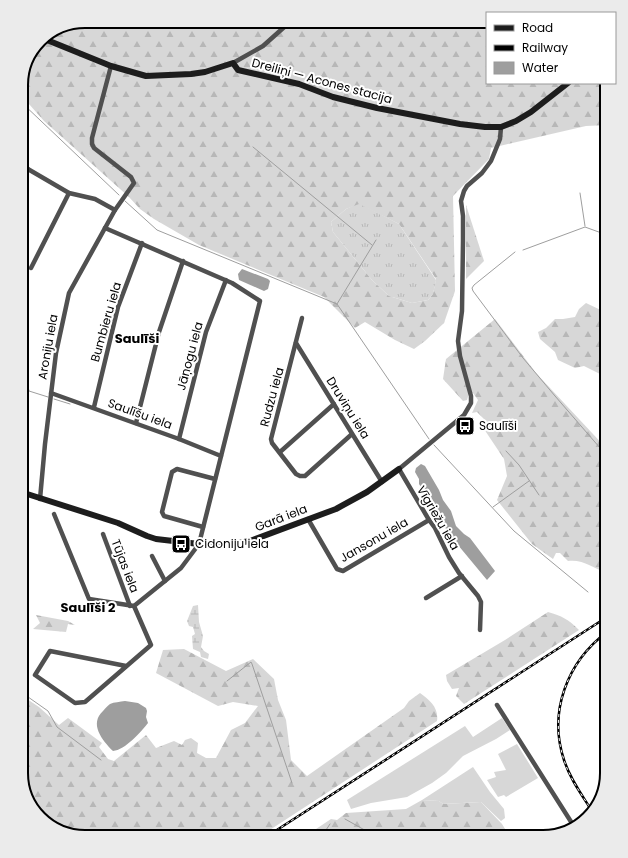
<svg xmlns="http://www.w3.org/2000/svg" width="628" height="858" viewBox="0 0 628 858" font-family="Poppins,sans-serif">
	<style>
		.grass { fill: url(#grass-tufts) }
		.forest { fill: url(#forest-firs); fill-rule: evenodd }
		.wetland { fill: url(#wetland-marsh) }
		.garden { fill: #d7d7d7 }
		.water { fill: #9e9e9e }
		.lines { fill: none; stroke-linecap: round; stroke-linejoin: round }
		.stream { stroke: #9e9e9e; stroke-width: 1 }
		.street { stroke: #505050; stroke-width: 4.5 }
		.secondary { stroke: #1d1d1d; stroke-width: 6 }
		.rail-casing { stroke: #000; stroke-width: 2.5 }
		.rail { stroke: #fff; stroke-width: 1; stroke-dasharray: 3; stroke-linecap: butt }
		.labels { text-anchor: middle; stroke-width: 4; stroke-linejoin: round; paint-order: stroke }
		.street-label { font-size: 12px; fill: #000; stroke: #fff }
		.poi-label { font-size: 12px; fill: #000; stroke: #fff; text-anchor: start }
		.neighbourhood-label { font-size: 13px; font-weight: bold; fill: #000; stroke: #fff }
		.rim { fill: none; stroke: #000; stroke-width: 2 }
	</style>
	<defs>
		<pattern id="grass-tufts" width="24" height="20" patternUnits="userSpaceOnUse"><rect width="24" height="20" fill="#d7d7d7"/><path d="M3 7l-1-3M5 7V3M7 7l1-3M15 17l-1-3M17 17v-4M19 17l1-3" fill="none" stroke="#b7b7b7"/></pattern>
		<pattern id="forest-firs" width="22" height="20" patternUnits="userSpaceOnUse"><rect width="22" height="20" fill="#d7d7d7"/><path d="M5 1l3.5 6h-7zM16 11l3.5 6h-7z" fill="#b7b7b7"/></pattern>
		<pattern id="wetland-marsh" width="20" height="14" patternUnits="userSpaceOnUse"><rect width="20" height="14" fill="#d7d7d7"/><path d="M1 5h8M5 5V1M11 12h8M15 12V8" fill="none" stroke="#b7b7b7"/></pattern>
	</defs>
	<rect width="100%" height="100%" fill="#fff"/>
	<path class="grass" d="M 359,203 L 399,224 L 436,280 L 433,294 L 428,300 L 412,303 L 389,296 L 372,280 L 333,232 L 331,222 L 346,209 Z"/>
	<g class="forest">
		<path d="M 85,21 L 487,21 L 487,83 L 606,83 L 607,125 L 586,126 L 491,148 L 489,159 L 453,196 L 455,291 L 444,323 L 425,341 L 414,349 L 395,340 L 365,322 L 355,328 L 324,297 L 199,245 L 154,219 L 140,209 L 129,197 L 44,121 L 21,95 L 21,81 L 43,37 ZM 359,204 L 399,224 L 436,279 L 433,294 L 428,300 L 412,303 L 389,296 L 372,280 L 333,232 L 331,222 L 346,209 Z"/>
		<path d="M 466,205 L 484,261 L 466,279 Z"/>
		<path d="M 586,303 L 607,313 L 607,331 L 605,336 L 607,339 L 607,384 L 600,374 L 584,366 L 575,368 L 558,360 L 555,352 L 540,339 L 538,332 L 546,328 L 555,319 L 563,319 L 575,317 L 579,309 Z"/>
		<path d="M 495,319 L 536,373 L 607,449 L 607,492 L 604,494 L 603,499 L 607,503 L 607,573 C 593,568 583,559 568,561 L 560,553 L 556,553 L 553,559 L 532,544 L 497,500 L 507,476 L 504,459 L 482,426 L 486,421 L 477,412 L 472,413 L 478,400 L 473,393 L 469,393 L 467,400 L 463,401 L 443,379 L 446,359 Z"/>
		<path d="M 548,612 C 562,616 568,619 579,630 L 464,704 L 456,696 L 459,688 L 452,689 L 447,681 L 446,675 L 505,640 Z"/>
		<path d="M 36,615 L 68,621 L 75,625 L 68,624 L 66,632 L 33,629 L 40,623 Z"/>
		<path d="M 184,649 L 226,671 L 253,659 L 274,679 L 278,700 L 286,720 L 291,760 L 307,776 L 404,708 L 409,701 L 420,693 C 430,700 439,708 437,721 L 259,837 L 81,837 L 53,828 L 30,805 L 21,773 L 21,695 L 39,707 L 59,725 L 68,718 L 102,743 L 99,747 L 108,759 L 114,761 L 146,735 L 156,748 L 174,741 L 182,745 L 185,740 L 191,738 L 198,743 L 197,753 L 206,758 L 216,758 L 231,730 L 245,723 L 258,706 L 233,702 L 218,706 L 156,673 L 163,650 Z"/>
		<path d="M 422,800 L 439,801 L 443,804 L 481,802 L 502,824 L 510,837 L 306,837 L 310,833 L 331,819 L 337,820 L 346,813 L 406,809 Z"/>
	</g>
	<path class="wetland" d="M 198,605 L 199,622 L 203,636 L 201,647 L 204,651 L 209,654 L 208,659 L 201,657 L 200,652 L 193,649 L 192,636 L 195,634 L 193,627 L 189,626 L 187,621 L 193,606 Z"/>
	<g class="garden">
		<path d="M 502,718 L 510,730 L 496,739 L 463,756 L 446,773 L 432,783 L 407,797 L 371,803 L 351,809 L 347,800 L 465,726 L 473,737 Z"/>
		<path d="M 517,744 L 538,778 L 506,797 L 504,795 L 498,797 L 487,780 L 496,777 L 494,772 L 506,770 L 498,754 Z"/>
		<path d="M 473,767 L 490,792 L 504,809 L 505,818 L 501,821 L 481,802 L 443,804 L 439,801 L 422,800 Z"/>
	</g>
	<g class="water">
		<path d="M 242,269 L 268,279 L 270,281 L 268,289 L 264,291 L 239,280 L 238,274 Z"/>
		<path d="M 421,464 L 425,466 L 439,490 L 443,500 L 451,511 L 456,526 L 464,534 L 470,538 L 495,571 L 487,580 L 448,533 L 439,515 L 419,484 L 419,479 L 415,472 L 416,468 Z"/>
		<path d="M 125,701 L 138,703 L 146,708 L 147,711 L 146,717 L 148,723 C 141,732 125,750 113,751 C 102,740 89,724 103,711 C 105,709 107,706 110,704 C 114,702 120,702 125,701 Z"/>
	</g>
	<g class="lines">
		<g class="stream">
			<path d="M 21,102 L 119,195"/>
			<path d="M 253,147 L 372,245"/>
			<path d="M 580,193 L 585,226"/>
			<path d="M 125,201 L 157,230 L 337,304 L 429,439"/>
			<path d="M 523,250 L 585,227 L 607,235"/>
			<path d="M 515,252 L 474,285 L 472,288 L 473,291 L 523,358 L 555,396 L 607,456"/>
			<path d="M 337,304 L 376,240"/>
			<path d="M 21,385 L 28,387 L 29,391 L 48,397"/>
			<path d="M 54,399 L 70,404"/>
			<path d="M 434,445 L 514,531 L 588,592"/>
			<path d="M 506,451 L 519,465 L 539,495"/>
			<path d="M 607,505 L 599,497 L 607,490"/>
			<path d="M 493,507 L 529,481"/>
			<path d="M 227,681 L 251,662 L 252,664 L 292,783"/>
			<path d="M 21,692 L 48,711 L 57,727 L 101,760"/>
			<path d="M 345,819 L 377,837"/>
			<path d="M 330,824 L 326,830 L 336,837"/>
		</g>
		<g class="street">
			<path d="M 233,63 L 263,46 L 291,21"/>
			<path d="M 21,165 L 69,193 L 95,199 L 115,210"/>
			<path d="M 21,184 L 28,169"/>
			<path d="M 105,228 L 232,283 L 260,301 L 199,544 L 181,568 L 134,606 L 151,645 L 85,702 L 75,703 L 35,675 L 50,651 L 126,666"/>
			<path d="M 31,268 L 69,193"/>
			<path d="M 302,318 L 271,439 L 272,443 L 296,474 L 300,476 L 305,476 L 352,434"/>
			<path d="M 296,343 L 382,482"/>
			<path d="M 51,393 L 179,439 L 221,456"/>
			<path d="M 94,407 L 118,307 L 142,243"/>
			<path d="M 136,423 L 159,332 L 183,261"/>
			<path d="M 179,439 L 206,332 L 226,280"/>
			<path d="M 280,452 L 334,404"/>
			<path d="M 40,499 L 45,444 L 56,353 L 69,293 L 115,210 L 134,183 L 131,177 L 94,148 L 92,144 L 92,138 L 111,66"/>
			<path d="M 54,514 L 89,599 L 134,606"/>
			<path d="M 308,519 L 337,569 L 343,571 L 429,520"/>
			<path d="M 203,527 L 164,516 L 162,512 L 172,472 L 177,469 L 215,479"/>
			<path d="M 103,534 L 130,606"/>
			<path d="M 152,556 L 165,581"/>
			<path d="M 21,595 C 28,577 28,576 21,558"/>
			<path d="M 426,598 L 462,576"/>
			<path d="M 480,630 L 481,602 L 478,596 L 459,573 L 449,557 L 435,528 L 429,520 L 399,469 L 464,415 L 471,403 L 471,396 L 460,356 L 458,341 L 462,311 L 463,241 L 463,216 L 461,201 L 464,191 L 467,186 L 482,173 L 491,161 L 500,139 L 501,127"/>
			<path d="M 497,705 L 575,828"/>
		</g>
		<g class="secondary">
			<path d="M 42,38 L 111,66 L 146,76 L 191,74 L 205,72 L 233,63 L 238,70 L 299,84 L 333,97 L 377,108 L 460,124 L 485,127 L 501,127 L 516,121 L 531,112 L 568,83"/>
			<path d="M 21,492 L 118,523 L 147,536 L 156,539 L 199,544 L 226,545 L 250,541 L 336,509 L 367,492 L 399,469"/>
		</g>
		<g class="rail-casing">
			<g id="rail">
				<path d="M 592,811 C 582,795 570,779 564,760 C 548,712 567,662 607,632"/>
				<path d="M 266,837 L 607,617"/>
			</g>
		</g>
		<use href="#rail" class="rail"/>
	</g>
	<defs>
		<g id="bus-square" transform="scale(1)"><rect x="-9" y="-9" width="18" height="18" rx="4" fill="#000" stroke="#fff"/><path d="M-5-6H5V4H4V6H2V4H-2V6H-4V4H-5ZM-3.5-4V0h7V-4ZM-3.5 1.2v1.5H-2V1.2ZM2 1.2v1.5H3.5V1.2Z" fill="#fff"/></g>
	</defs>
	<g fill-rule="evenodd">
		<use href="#bus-square" x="465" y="426"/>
		<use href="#bus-square" x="181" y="544"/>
	</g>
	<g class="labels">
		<g class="street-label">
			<text transform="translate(322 81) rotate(15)" y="4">Dreiliņi — Acones stacija</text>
			<text transform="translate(106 322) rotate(-74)" y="4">Bumbieru iela</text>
			<text transform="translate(48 347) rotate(-80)" y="4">Aroniju iela</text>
			<text transform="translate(190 356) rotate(-75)" y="4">Jāņogu iela</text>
			<text transform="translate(272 397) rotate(-75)" y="4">Rudzu iela</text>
			<text transform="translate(348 408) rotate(58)" y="4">Druviņu iela</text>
			<text transform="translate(140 414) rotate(20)" y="4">Saulīšu iela</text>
			<text transform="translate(281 518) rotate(-21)" y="4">Garā iela</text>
			<text transform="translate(438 518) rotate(60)" y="4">Vīgriežu iela</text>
			<text transform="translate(374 540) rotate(-30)" y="4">Jansonu iela</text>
			<text transform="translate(125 566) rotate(69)" y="4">Tūjas iela</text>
		</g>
		<g class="poi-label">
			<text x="479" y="430">Saulīši</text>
			<text x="195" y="548">Cidoniju iela</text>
		</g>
		<g class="neighbourhood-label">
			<text x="137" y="343">Saulīši</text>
			<text x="88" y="612">Saulīši 2</text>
		</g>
	</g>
	<path d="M0 0H628V858H0ZM85 28H543A57 57 0 0 1 600 85V773A57 57 0 0 1 543 830H85A57 57 0 0 1 28 773V85A57 57 0 0 1 85 28Z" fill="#ebebeb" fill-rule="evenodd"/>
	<path class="rim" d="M85 28H543A57 57 0 0 1 600 85V773A57 57 0 0 1 543 830H85A57 57 0 0 1 28 773V85A57 57 0 0 1 85 28Z"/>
	<rect x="486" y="12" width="130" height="72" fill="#ffffff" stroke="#999999"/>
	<rect x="494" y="25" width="20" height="6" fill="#1d1d1d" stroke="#999999"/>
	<text x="522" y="32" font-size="12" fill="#000000">Road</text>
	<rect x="494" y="45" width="20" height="6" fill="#000000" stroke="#999999"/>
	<text x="522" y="52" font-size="12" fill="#000000">Railway</text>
	<rect x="494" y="62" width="20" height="12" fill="#9e9e9e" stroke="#999999"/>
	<text x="522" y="72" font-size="12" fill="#000000">Water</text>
</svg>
